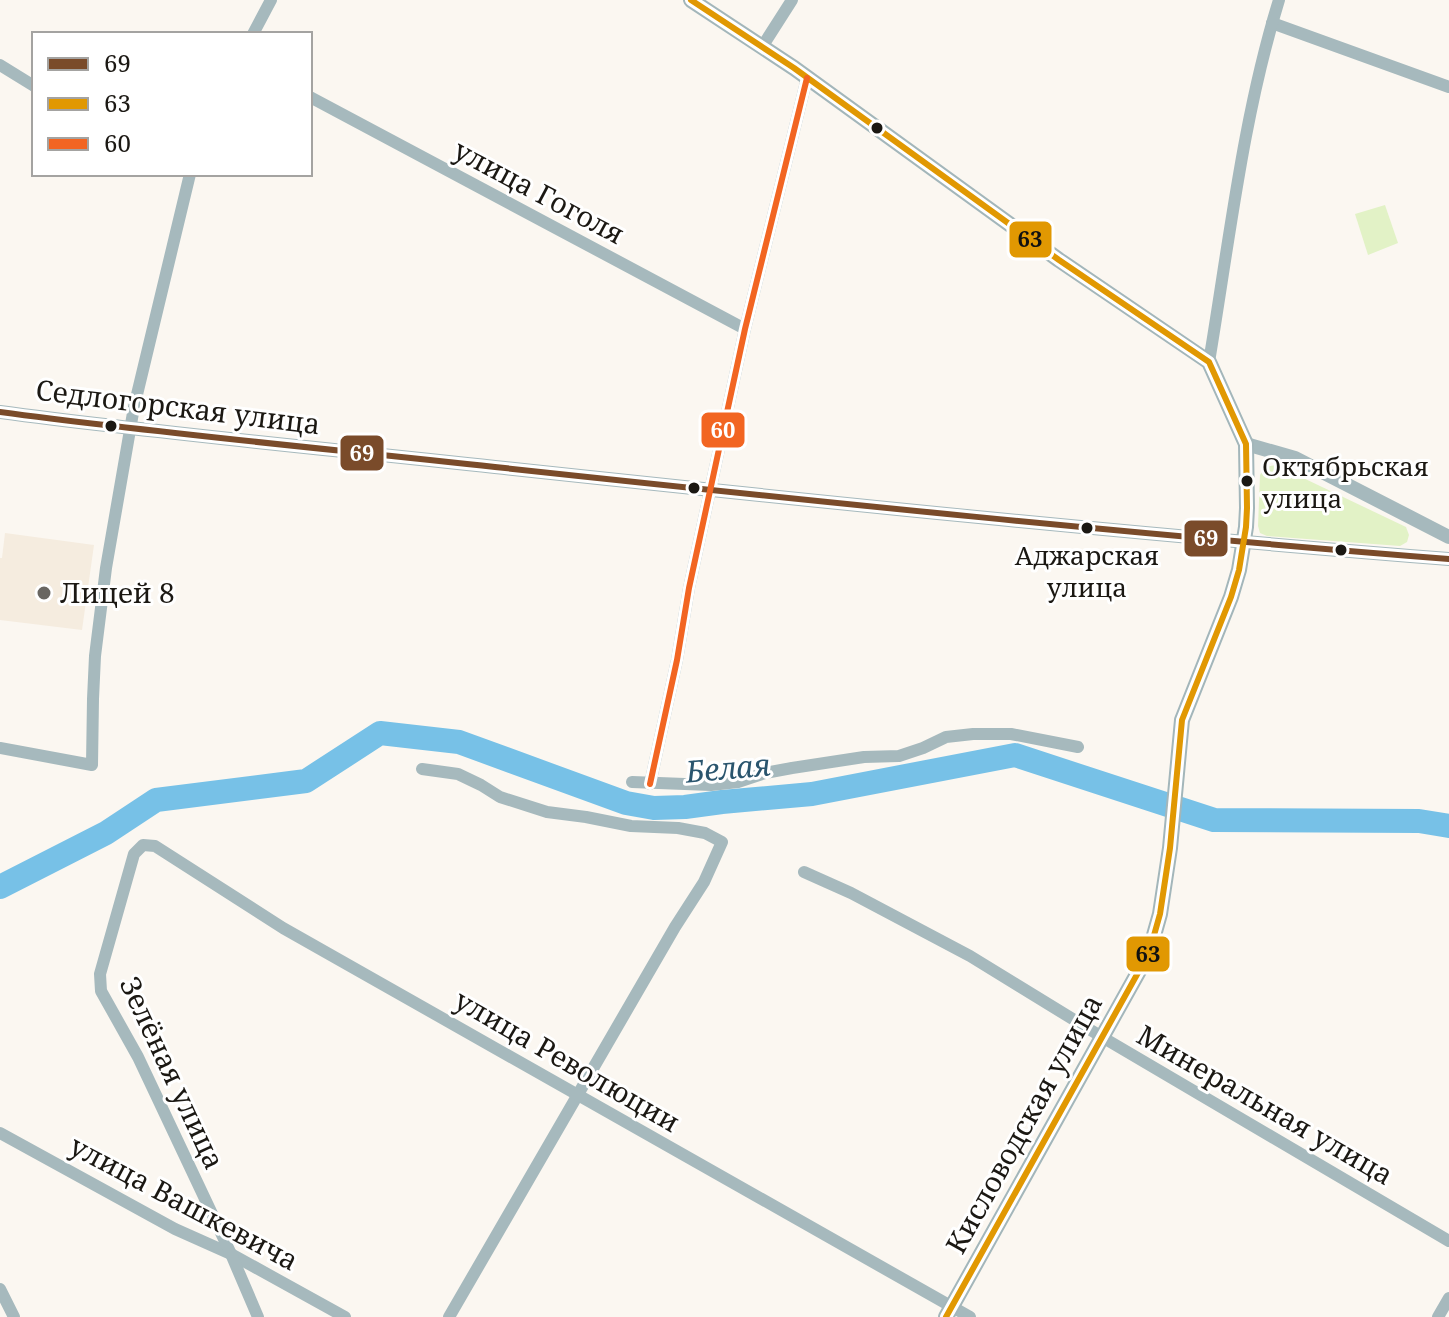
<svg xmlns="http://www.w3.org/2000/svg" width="1449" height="1317" viewBox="0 0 1449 1317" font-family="'Noto Serif',serif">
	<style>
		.built { fill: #f5ecdf }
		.green { fill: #e2f2c6 }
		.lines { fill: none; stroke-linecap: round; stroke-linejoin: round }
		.river { stroke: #77c1e7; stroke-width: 24 }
		.minor { stroke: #a6b9bd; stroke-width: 12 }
		.tertiary { stroke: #a6b9bd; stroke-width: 14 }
		.secondary { stroke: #a3b6ba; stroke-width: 16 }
		.bus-1-casing { stroke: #fff; stroke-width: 12 }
		.bus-2-casing { stroke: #fff; stroke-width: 12 }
		.bus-3-casing { stroke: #fff; stroke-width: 12 }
		.bus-1 { stroke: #7a4b2a; stroke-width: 6 }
		.bus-2 { stroke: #e19802; stroke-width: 6 }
		.bus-3 { stroke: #f26522; stroke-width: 6 }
		.bus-dot { fill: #1b1813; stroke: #fff; stroke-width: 3 }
		.poi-dot { fill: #696661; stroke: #fff; stroke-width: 3 }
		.labels { text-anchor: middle; stroke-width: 6; stroke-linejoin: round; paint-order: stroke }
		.bus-label { font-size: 26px; fill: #1b1813; stroke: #fff; text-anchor: start }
		.street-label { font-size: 28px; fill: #1b1813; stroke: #fff }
		.poi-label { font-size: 28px; fill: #1b1813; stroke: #fff; text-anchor: start }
		.water-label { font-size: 30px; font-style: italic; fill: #2a556e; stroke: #fff }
		.line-badge { stroke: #fff; stroke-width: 3 }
		.badge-label { font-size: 22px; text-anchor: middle; font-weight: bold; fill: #fff }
		.pale-badge-label { font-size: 22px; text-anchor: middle; font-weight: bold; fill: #111 }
	</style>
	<rect width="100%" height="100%" fill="#fbf7f1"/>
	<path class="built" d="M 5,533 L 94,545 L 82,630 L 0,620 L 0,558 L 2,558 Z"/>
	<g class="green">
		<path d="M 1385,205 L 1398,243 L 1368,255 L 1355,214 Z"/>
		<path d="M 1276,465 L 1406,527 L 1409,535 L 1407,542 L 1400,546 L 1267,536 L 1260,533 L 1258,526 L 1260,475 L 1265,467 Z"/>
	</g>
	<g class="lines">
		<path class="river" d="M 0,887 L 106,833 L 156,800 L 306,781 L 380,733 L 459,742 L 626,803 L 654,808 L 685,807 L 722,802 L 812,794 L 1015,755 L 1214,820 L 1419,821 L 1449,826"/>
		<g class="minor">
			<path d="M 1272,23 L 1449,87"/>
			<path d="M 253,34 L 271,0"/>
			<path d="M 762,47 L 792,0"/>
			<path d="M 0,65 L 34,86"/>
			<path d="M 310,97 L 745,329"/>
			<path d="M 1209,362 C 1229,243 1243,116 1279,0"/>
			<path d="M 0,748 L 92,765 L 93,699 L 95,656 L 106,568 L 134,407 L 190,174"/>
			<path d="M 422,769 L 458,774 L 481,785 L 500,797 L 547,812 L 586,817 L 631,826 L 678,828 L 705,833 L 722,842 L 704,882 L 675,927 L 449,1317"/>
			<path d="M 632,782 L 711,785 L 738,782 L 765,773 L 792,768 L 864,757 L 899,756 L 923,748 L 946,737 L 973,734 L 1011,734 L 1078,747"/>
			<path d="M 650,784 L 677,660 L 689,588 L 745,329 L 807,78"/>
			<path d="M 804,872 L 851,893 L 970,956 L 1102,1037 L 1449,1241"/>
			<path d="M 0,1133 L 175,1229 L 231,1254 L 345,1317"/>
			<path d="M 0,1289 L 14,1317"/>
			<path d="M 258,1317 L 231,1254 L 138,1057 L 101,991 L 100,974 L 134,854 L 143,845 L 155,846 L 283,928 L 970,1317"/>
			<path d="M 1438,1317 L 1449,1298"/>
		</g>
		<g class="tertiary">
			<path d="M 0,412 C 164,434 330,449 495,467 C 812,501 1130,534 1449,559"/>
			<path d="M 1246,444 L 1295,458 L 1449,537"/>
		</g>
		<path class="secondary" d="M 691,0 L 794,68 L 1059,260 L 1209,362 L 1246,444 L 1247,508 L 1246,527 L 1239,570 L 1231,597 L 1182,720 L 1170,848 L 1160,914 L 1149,953 L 946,1317"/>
		<g class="bus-1-casing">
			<path id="bus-1" d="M 0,412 C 164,434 330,449 495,467 C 812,501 1130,534 1449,559"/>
		</g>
		<g class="bus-2-casing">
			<path id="bus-2" d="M 691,0 L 794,68 L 1059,260 L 1209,362 L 1246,444 L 1247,508 L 1246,527 L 1239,570 L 1231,597 L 1182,720 L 1170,848 L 1160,914 L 1149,953 L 946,1317"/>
		</g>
		<g class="bus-3-casing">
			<path id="bus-3" d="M 650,784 L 677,660 L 689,588 L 745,329 L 807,78"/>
		</g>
		<use href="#bus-1" class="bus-1"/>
		<use href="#bus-2" class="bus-2"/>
		<use href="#bus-3" class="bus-3"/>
	</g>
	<g class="bus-dot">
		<circle cx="877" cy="128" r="7"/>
		<circle cx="111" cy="426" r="7"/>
		<circle cx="1247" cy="481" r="7"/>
		<circle cx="694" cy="488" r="7"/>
		<circle cx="1087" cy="528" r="7"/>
		<circle cx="1341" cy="550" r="7"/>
	</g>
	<circle class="poi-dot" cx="44" cy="593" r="8"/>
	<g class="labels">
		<g class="bus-label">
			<text x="1262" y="476">Октябрьская<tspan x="1262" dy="32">улица</tspan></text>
			<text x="1087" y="565" text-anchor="middle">Аджарская<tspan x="1087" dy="32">улица</tspan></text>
		</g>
		<g class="street-label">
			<text transform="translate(539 192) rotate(28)" y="10">улица Гоголя</text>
			<text transform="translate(178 407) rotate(7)" y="10">Седлогорская улица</text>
			<text transform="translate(567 1061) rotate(30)" y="10">улица Революции</text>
			<text transform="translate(172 1073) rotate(65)" y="10">Зелёная улица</text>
			<text transform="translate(1265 1105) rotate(30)" y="10">Минеральная улица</text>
			<text transform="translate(1024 1124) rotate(-61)" y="10">Кисловодская улица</text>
			<text transform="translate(184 1203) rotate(28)" y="10">улица Вашкевича</text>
		</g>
		<g class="poi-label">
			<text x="60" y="603">Лицей 8</text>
		</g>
		<g class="water-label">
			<text transform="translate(728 769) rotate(-5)" y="10">Белая</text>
		</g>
	</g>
	<g class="line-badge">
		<rect x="1008" y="220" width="45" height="39" rx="8" fill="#e19802"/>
		<rect x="700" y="411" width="46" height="38" rx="8" fill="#f26522"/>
		<rect x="339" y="434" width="46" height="38" rx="8" fill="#7a4b2a"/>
		<rect x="1183" y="519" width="46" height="39" rx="8" fill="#7a4b2a"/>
		<rect x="1125" y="935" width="46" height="38" rx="8" fill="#e19802"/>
	</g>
	<g class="badge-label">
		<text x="723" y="438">60</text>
		<text x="362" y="461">69</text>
		<text x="1206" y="546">69</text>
	</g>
	<g class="pale-badge-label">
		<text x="1030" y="247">63</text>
		<text x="1148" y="962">63</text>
	</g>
	<rect x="32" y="32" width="280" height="144" fill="#ffffff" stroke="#a4a3a1" stroke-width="2"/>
	<rect x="48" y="58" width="40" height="12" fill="#7a4b2a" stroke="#a4a3a1" stroke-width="2"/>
	<text x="104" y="72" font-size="24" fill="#1b1813">69</text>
	<rect x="48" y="98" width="40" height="12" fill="#e19802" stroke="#a4a3a1" stroke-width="2"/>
	<text x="104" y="112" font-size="24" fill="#1b1813">63</text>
	<rect x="48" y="138" width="40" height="12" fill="#f26522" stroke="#a4a3a1" stroke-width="2"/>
	<text x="104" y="152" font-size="24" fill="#1b1813">60</text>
</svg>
